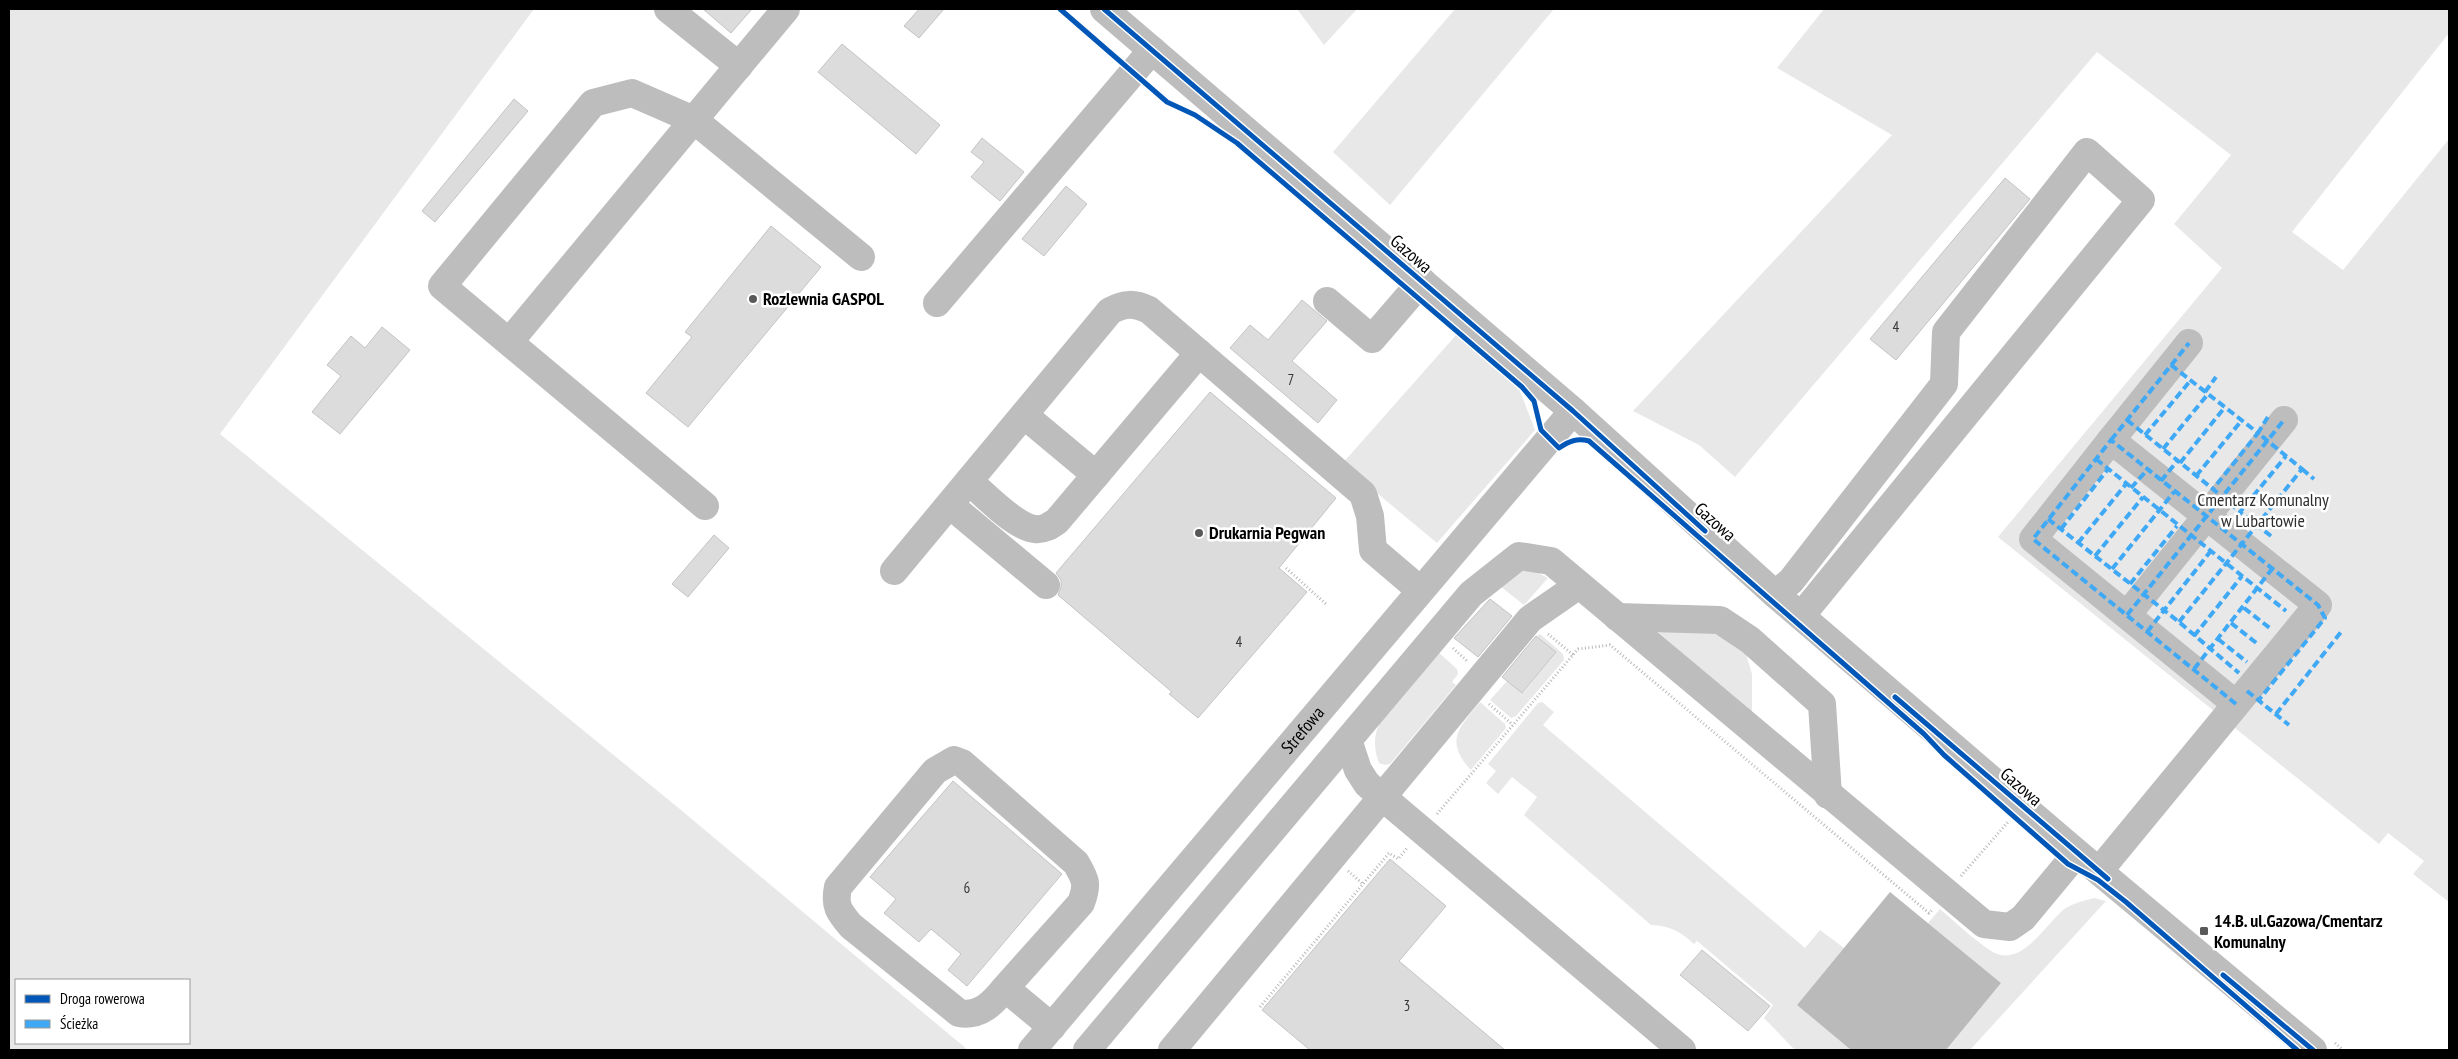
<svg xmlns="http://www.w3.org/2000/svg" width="2458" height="1059" viewBox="0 0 2458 1059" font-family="'PT Sans Narrow',sans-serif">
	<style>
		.green { fill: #e8e8e8; fill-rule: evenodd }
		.water { fill: #bababa }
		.building { fill: #dcdcdc; stroke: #c4c4c4 }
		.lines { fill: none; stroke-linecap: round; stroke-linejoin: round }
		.path { stroke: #b8b8b8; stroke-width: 3; stroke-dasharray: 1 2.5; stroke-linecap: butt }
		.minor { stroke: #bdbdbd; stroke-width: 28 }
		.quiet { stroke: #3fa9f5; stroke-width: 4; stroke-dasharray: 8 4; stroke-linecap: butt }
		.cycleway-casing { stroke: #fff; stroke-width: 8 }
		.cycleway { stroke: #0057b8; stroke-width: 5 }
		.poi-dot { fill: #595959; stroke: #fff; stroke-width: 2 }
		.labels { text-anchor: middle; stroke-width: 5; stroke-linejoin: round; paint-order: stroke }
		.number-label { font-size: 15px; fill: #373737 }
		.street-label { font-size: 18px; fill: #000; stroke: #fff }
		.poi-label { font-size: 18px; font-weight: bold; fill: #000; stroke: #fff; text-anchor: start }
		.park-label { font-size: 18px; fill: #2d2d2d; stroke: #fff }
	</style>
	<rect width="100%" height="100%" fill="#fff"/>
	<g class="green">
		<path d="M 9,9 L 534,9 L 220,434 L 681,810 L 968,1050 L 9,1050 ZM 16,980 L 189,980 L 189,1043 L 16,1043 Z"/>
		<path d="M 1297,9 L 1357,9 L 1324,45 Z"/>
		<path d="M 1455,9 L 1554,9 L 1390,205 L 1333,152 Z"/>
		<path d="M 1824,9 L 2449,9 L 2449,33 L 2292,232 L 2343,270 L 2449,139 L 2449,902 L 2413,874 L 2424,861 L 2388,833 L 2379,844 L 1998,537 L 2222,268 L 2174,224 L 2231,155 L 2097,52 L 1735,477 L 1699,445 L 1633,411 L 1892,135 L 1777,68 Z"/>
		<path d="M 1457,334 L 1520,391 L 1535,430 L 1437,543 L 1342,464 Z"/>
		<path d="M 1518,569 L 1531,569 L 1548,578 L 1524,605 L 1496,583 Z"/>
		<path d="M 1716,630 L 1746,654 L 1752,674 L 1752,713 L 1657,631 Z"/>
		<path d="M 1540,634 L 1563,654 L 1564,660 L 1516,716 L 1511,718 L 1490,700 L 1507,681 L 1523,693 L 1556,652 L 1537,636 Z"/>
		<path d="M 1438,652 L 1457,669 L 1458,674 L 1452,682 L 1456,685 L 1390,764 L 1385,765 L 1379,763 C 1375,753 1374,743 1376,733 C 1381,711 1423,671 1438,652 Z"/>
		<path d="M 1480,702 L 1505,724 L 1506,728 L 1471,770 C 1444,741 1459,728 1480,702 Z"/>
		<path d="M 1542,702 L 1554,712 L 1543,725 L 1805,948 L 1820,930 L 1844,948 L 1797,1005 L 1851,1050 L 1796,1050 L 1793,1048 L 1764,1018 L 1773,1005 L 1697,941 L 1694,944 C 1680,931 1670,926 1651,925 L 1524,815 L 1537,797 L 1512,777 L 1498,794 L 1486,783 L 1496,771 L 1488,764 L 1538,703 Z"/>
		<path d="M 2094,898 L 2106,901 L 1970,1050 L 1946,1050 L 2001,983 L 1928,923 L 1940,909 C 1956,923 1973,939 1991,951 C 2020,969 2044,927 2062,911 C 2070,904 2083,901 2094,898 Z"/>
	</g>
	<path class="water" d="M 1890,892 L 2001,983 L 1946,1050 L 1851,1050 L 1797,1005 Z"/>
	<g class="building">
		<path d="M 703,9 L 752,9 L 731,33 Z"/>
		<path d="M 919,9 L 944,9 L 919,38 L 904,26 Z"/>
		<path d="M 842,44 L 940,125 L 916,154 L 818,72 Z"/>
		<path d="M 514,99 L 528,111 L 435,222 L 422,211 Z"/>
		<path d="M 982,138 L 1024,172 L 1000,201 L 971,177 L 984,162 L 971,152 Z"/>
		<path d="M 2005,178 L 2030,199 L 1896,360 L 1870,339 Z"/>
		<path d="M 1066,186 L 1087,204 L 1044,256 L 1022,239 Z"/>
		<path d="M 771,226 L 821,267 L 688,427 L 646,393 L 692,337 L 685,332 Z"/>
		<path d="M 1302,300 L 1327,321 L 1292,361 L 1337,400 L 1318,423 L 1230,348 L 1250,325 L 1268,340 Z"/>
		<path d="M 382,327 L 410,350 L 340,434 L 312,412 L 341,376 L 327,365 L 351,336 L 365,348 Z"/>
		<path d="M 1210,392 L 1336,498 L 1279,568 L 1307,592 L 1198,718 L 1169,694 L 1172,692 L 1058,595 L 1061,587 L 1061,580 L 1056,573 Z"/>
		<path d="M 714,535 L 729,548 L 688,597 L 672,584 Z"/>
		<path d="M 1490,599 L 1512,616 L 1478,657 L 1454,638 Z"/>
		<path d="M 1536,636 L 1556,652 L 1522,693 L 1502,677 Z"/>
		<path d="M 953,781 L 1062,874 L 967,986 L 948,970 L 961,954 L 931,929 L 919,942 L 884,913 L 896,899 L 870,877 Z"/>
		<path d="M 1390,859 L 1446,906 L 1399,961 L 1505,1050 L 1310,1050 L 1262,1010 Z"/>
		<path d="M 1702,950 L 1770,1006 L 1748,1031 L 1680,975 Z"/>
	</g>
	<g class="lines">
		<g class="path">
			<path d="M 1286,568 L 1327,605"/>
			<path d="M 1548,634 L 1573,655"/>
			<path d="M 1453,648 L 1467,661"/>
			<path d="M 1489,704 L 1513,725"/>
			<path d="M 1437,814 L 1578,649 L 1610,645 L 1929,913 L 1933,909"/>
			<path d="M 1348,871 L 1363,884"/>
			<path d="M 1961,876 L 2008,822"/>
			<path d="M 1260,1007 L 1389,853 L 1398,859 L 1408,847"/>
			<path d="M 2335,1043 L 2343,1050"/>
		</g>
		<g class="minor">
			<path d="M 668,9 L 739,66"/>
			<path d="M 1104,9 L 1573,411 L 1775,594 L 2077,853 L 2313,1050"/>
			<path d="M 1327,301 L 1372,339 L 1422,281"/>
			<path d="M 937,303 L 1152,50"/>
			<path d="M 510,341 L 786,9"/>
			<path d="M 1024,415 L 1096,475"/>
			<path d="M 2111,440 L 2189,343"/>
			<path d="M 969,481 C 985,495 1015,527 1035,529 C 1044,530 1050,526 1057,521 L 1199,353"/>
			<path d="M 950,505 L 1046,585"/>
			<path d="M 705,506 L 442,286 L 593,103 L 632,93 L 694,120 L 861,257"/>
			<path d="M 894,571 L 1110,311 C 1125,303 1134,303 1149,310 L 1363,494 L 1370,516 L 1373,550 L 1420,590"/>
			<path d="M 1775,594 L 1791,581 L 1944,384 L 1946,332 L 2087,152 L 2141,200 L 1801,616"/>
			<path d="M 2127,615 L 2284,420"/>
			<path d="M 1617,617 L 1720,620 L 1750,640 L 1822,704 L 1828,795"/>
			<path d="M 1348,740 L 1358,770 L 1367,784 L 1682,1050"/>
			<path d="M 2099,871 L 2318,605 L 2111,440 L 2033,539 L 2236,704"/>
			<path d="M 1005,988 C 993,1003 980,1017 959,1013 L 851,926 C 839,912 834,906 838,887 L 935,771 L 954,760 L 962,763 L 1076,863 C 1086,880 1088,884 1081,903 L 1005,988 L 1052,1027"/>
			<path id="s1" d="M 1032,1050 L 1573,411"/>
			<path d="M 1087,1050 L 1471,594 L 1519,556 L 1551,561 L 1984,924 L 2010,927 L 2023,918 L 2077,853"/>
			<path d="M 1172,1050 L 1530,619 L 1579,585"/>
		</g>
		<g class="quiet">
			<path d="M 2171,365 L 2258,433 L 2213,489 L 2240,512"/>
			<path d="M 2205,392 L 2216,377"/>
			<path d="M 2127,420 L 2213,489"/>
			<path d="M 2145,435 L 2191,380"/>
			<path d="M 2111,440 L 2189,343"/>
			<path d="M 2163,449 L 2208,394"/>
			<path d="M 2096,459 L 2286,611"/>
			<path d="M 2180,463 L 2225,407"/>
			<path d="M 2302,469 L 2314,479"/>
			<path d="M 2196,476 L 2242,420"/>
			<path d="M 2161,481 L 2177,461"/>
			<path d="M 2131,488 L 2147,470"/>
			<path d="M 2048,519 L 2179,622 L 2239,673"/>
			<path d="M 2061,529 L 2108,469"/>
			<path d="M 2271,536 L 2240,512 L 2286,456"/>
			<path d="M 2078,543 L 2126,484"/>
			<path d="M 2095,556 L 2143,497"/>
			<path d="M 2112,569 L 2174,492"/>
			<path d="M 2130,584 L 2177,526"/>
			<path d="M 2244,608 L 2271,629"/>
			<path d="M 2127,615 L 2284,420"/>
			<path d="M 2179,622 L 2302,469 L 2258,433 L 2269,415"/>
			<path d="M 2231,623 L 2259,645"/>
			<path d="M 2147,632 L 2210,552"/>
			<path d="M 2194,636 L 2242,576"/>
			<path d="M 2218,639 L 2247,662"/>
			<path d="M 2194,669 L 2272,569"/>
			<path d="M 2247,691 L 2289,725"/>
			<path d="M 2236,704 L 2033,539 L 2111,440 L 2318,605 L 2325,618 L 2258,701"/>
			<path d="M 2276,714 L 2341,632"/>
		</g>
		<g class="cycleway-casing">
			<g id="cycleway">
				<path d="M 1060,9 L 1167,102 L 1195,115 L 1237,143 L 1522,387 L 1534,401 L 1541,430 L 1559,448 C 1569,441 1577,438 1589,441 L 1924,734 L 1944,755 L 2068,864 L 2098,880 L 2126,902 L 2297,1050"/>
				<path d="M 1104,9 L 1573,411 L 1705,531"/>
				<path d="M 1895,697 L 2108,879"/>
				<path d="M 2223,975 L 2313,1050"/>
			</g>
		</g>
		<use href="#cycleway" class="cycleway"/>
	</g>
	<g class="poi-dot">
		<circle cx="753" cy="299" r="5"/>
		<circle cx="1199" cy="533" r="5"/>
		<rect x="2199" y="926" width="10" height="10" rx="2.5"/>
	</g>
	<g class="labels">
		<g class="number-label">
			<text x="1896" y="332">4</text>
			<text x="1291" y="385">7</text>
			<text x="1239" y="647">4</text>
			<text x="967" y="893">6</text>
			<text x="1407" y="1011">3</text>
		</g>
		<g class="street-label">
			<text transform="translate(1411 254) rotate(41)" y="6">Gazowa</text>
			<text transform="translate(1715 522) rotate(42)" y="6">Gazowa</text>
			<text dy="6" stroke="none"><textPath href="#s1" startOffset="419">Strefowa</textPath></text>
			<text transform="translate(2021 787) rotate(41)" y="6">Gazowa</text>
		</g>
		<g class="poi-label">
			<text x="763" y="305">Rozlewnia GASPOL</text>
			<text x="1209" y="539">Drukarnia Pegwan</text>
			<text x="2214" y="927">14.B. ul.Gazowa/Cmentarz<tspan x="2214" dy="21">Komunalny</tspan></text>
		</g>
		<g class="park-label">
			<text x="2263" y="506">Cmentarz Komunalny<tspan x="2263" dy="21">w Lubartowie</tspan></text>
		</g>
	</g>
	<rect width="2458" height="1059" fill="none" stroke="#000000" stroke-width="20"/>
	<rect x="15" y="979" width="175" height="65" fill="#ffffff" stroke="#999999"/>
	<rect x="25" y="995" width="25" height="8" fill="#0057b8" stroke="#999999"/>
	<text x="60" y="1004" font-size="15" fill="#000000">Droga rowerowa</text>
	<rect x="25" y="1020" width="25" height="8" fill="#3fa9f5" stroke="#999999"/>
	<text x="60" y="1029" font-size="15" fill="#000000">Ścieżka</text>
</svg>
